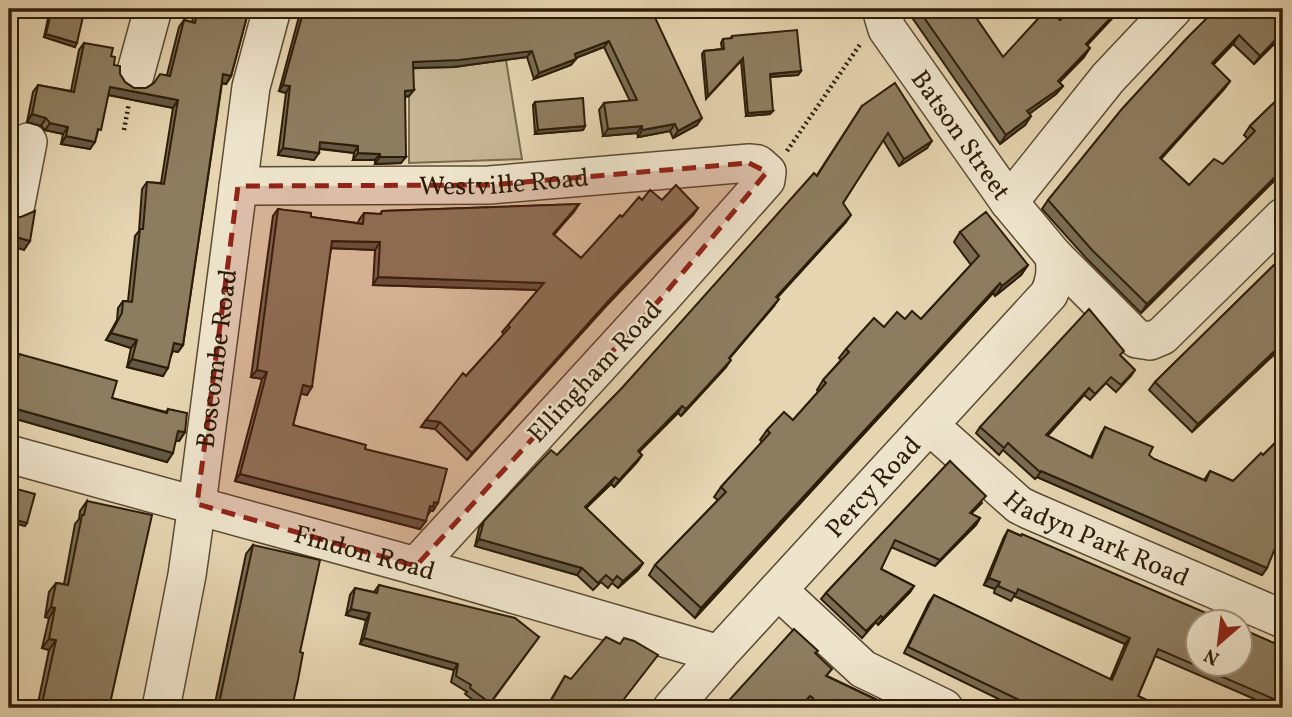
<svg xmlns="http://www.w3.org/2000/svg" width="1292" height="717" viewBox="0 0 1292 717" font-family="Vollkorn,serif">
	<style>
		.green { fill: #c6b694; stroke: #7a6a4e; stroke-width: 2 }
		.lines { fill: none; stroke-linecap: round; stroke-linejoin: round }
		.minor-casing { stroke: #5b4b32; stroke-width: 40 }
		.path { stroke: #2d1d08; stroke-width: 4.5; stroke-dasharray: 2 3.5; stroke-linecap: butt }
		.minor { stroke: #eee4cc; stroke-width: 37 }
		.wall { fill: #796c53; stroke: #2d1d08; stroke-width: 2 }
		.shaded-wall { fill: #635843; stroke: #2d1d08; stroke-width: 2 }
		.building { fill: #8d7d60; stroke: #2d1d08; stroke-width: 2 }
		.marked { fill: #8f2418; fill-opacity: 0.2; stroke: #8f2418; stroke-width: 5; stroke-dasharray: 14 9; stroke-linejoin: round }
		.labels { text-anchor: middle; stroke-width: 5; stroke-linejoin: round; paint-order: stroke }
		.street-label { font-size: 26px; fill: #2d1d08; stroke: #eee4cc }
	</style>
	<rect width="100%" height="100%" fill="#e5d5b1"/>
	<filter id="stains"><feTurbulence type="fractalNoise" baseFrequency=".00286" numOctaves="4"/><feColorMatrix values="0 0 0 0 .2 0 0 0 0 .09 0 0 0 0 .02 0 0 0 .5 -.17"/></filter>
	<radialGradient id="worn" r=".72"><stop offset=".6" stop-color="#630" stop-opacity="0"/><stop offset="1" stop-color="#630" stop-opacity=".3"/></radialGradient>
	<path class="green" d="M 506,60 L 522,159 L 409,163 L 409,69 Z"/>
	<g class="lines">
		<g class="minor-casing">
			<g id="minor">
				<path id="s1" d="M 885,9 L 883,16 L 887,29 L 1009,202 L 1054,256 L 1137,339 L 1150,341 L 1162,336 L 1283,217"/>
				<path d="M 135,75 L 153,9"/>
				<path id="s2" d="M 238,186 L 489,185 L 749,163 L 758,164 L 767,172 L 766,180 L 663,296 L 416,566"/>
				<path d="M 1009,202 L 1108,78 L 1173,9"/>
				<path d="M 9,206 L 16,204 L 28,142"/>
				<path id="s3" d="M 929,425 L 1019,505 L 1029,510 L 1283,619"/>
				<path id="s4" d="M 9,454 L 416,566 L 719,654"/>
				<path d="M 778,590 L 863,669 L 944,708"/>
				<path id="s5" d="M 161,708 L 187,575 L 197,504 L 251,87 L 272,9"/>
				<path id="s6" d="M 672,708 L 719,654 L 1049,294 C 1055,281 1056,271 1054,256"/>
			</g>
		</g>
		<g class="path">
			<path d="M 124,130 L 129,103"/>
			<path d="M 787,151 L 861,43"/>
		</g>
		<use href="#minor" class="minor"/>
	</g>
	<g class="wall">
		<path d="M 50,9 L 70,9 L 75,47 L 44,37 Z"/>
		<path d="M 195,9 L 249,9 L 231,76 L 226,84 L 222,83 L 183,345 L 178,352 L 173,351 L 163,376 L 127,367 L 131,348 L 106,340 L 117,320 L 118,308 L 123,301 L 128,301 L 135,236 L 139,231 L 142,189 L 147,182 L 161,183 L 173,108 L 108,95 L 96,138 L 90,149 L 61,144 L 63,134 L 45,130 L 41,126 L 27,122 L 33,92 L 38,85 L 71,91 L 79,50 L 84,43 L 111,56 L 114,65 L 125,82 L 134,88 L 146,88 L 167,75 L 179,27 L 184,20 L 192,22 Z"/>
		<path d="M 301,9 L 651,9 L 697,125 L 673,138 L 670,131 L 638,137 L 637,133 L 603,136 L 599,110 L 604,103 L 630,101 L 604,47 L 576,58 L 571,65 L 534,79 L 527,57 L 454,67 L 413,68 L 409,96 L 405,97 L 401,163 L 375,164 L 375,160 L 353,160 L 354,153 L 319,149 L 314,160 L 278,155 L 286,93 L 279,91 Z"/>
		<path d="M 916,9 L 970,9 L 1003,57 L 1087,45 L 1084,57 L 1059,82 L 1063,86 L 1056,94 L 1029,114 L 1031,116 L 1025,125 L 1000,144 L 911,16 Z"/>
		<path d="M 1216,9 L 1283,9 L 1283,35 L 1254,64 L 1233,44 L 1213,65 L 1230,81 L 1224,89 L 1161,159 L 1189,185 L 1223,164 L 1248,139 L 1244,135 L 1250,126 L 1283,94 L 1283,172 L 1141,313 L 1086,258 L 1042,209 L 1048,200 Z"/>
		<path d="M 732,36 L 801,71 L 798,75 L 770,77 L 770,114 L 746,116 L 741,61 L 706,99 L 702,54 L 704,51 L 722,49 L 721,43 L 723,39 L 730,39 Z"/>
		<path d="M 535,102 L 585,126 L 583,130 L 535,134 L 533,105 Z"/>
		<path d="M 862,106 L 927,148 L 899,166 L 883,140 L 843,203 L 846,222 L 777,298 L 774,306 L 729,358 L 726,367 L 681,416 L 678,413 L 639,452 L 642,455 L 637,462 L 614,487 L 611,484 L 586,508 L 643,563 L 638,570 L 618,588 L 612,583 L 608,588 L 601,582 L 593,590 L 577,575 L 475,546 L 479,528 L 484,521 L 557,455 L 622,388 L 817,175 Z"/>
		<path d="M 642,200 L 662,200 L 698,208 L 693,215 L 606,306 L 467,460 L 435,429 L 421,427 L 426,420 L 504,334 L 502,332 L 538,290 L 373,285 L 375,250 L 331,248 L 307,395 L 301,393 L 293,425 L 365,449 L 433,511 L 431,510 L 428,514 L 420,529 L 235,481 L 262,379 L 251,377 L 273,216 L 278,209 L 311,217 L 358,223 L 359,220 L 364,213 L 380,214 L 382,211 L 579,204 L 554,235 L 581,258 L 622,217 Z"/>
		<path d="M 960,232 L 1028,265 L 1021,275 L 995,296 L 993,293 L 695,618 L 649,575 L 655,565 L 718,500 L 714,497 L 721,487 L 762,442 L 760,440 L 767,430 L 793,420 L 818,392 L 817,390 L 823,380 L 841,360 L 839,358 L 846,349 L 884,327 L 905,319 L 921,319 L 971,265 L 954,242 Z"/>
		<path d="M 1283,256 L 1283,346 L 1192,432 L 1149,390 L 1155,382 Z"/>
		<path d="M 19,354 L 112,398 L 166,412 L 168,409 L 185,432 L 179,441 L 176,440 L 167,462 L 9,417 L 9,383 L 12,363 Z"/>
		<path d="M 1121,356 L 1135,370 L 1131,376 L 1116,392 L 1106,383 L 1090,400 L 1084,395 L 1047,436 L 1091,457 L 1101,434 L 1105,427 L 1154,459 L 1204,480 L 1210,471 L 1233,481 L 1263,455 L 1283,435 L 1283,506 L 1280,510 L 1267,568 L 1262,575 L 1037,477 L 1035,479 L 1003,450 L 999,455 L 976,433 L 980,427 Z"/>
		<path d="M 1283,415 L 1283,427 L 1278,422 Z"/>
		<path d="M 950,461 L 982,503 L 971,514 L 980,518 L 976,525 L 935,566 L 891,547 L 881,569 L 914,586 L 910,592 L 878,625 L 876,622 L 862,638 L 821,599 L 826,593 Z"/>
		<path d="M 87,501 L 109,708 L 37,708 L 49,650 L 42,648 L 49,618 L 45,617 L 49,592 L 56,583 L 64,584 L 75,524 L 79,519 L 80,511 Z"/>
		<path d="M 1008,530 L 1283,647 L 1283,708 L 1275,708 L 1155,656 L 1138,696 L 1164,708 L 1017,708 L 904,653 L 929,602 L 934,595 L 1110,680 L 1125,644 L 1014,596 L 1011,601 L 994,593 L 995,589 L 984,585 L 1004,537 Z"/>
		<path d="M 253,545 L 300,652 L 290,708 L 214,708 L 246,554 Z"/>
		<path d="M 379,585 L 539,637 L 487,708 L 484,708 L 465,694 L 467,692 L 451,682 L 454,670 L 360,644 L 366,620 L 346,615 L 350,595 L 355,588 L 374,592 Z"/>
		<path d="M 816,654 L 827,676 L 894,708 L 806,708 L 808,705 L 805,703 Z"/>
		<path d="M 565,676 L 618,708 L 546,708 Z"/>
	</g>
	<g class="shaded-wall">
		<path d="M 1119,9 L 1121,9 L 1080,53 L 1086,44 Z"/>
		<path d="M 1283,32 L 1283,35 L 1254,64 L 1260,56 Z"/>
		<path d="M 46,34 L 77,43 L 75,47 L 44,37 Z"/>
		<path d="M 1239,35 L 1233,44 L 1206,72 L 1212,63 Z"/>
		<path d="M 609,41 L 604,47 L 570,60 L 575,54 Z"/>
		<path d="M 1090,48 L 1084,57 L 1052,90 L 1058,81 Z"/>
		<path d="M 532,51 L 527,57 L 454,67 L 409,68 L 413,62 Z"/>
		<path d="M 576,59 L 571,65 L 534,79 L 539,73 Z"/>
		<path d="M 801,71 L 798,75 L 767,77 L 770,74 Z"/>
		<path d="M 223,74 L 231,76 L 226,84 L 218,82 Z"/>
		<path d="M 1230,81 L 1224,89 L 1154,166 L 1160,158 Z"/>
		<path d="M 283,85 L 290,86 L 286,93 L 279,91 Z"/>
		<path d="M 1063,86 L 1056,94 L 1021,120 L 1027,111 Z"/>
		<path d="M 110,87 L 178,100 L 173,108 L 104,94 Z"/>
		<path d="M 414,90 L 409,96 L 401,97 L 405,91 Z"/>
		<path d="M 773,111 L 770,114 L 746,116 L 748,113 Z"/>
		<path d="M 32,114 L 46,118 L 41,126 L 27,122 Z"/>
		<path d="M 1031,116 L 1025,125 L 1000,144 L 1006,135 Z"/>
		<path d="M 702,118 L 697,125 L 673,138 L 678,131 Z"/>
		<path d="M 50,123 L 68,127 L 63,134 L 45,130 Z"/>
		<path d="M 675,124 L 670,131 L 638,137 L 642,130 Z"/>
		<path d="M 585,126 L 583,130 L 535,134 L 538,130 Z"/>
		<path d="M 642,126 L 637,133 L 603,136 L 608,129 Z"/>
		<path d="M 66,136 L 95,142 L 90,149 L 61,144 Z"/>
		<path d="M 932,141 L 927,148 L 899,166 L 904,159 Z"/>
		<path d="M 320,142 L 358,146 L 354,153 L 316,148 Z"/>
		<path d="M 283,148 L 319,153 L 314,160 L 278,155 Z"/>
		<path d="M 358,153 L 380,154 L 375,160 L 353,160 Z"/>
		<path d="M 380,157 L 406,157 L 401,163 L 375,164 Z"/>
		<path d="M 1283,169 L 1283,172 L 1141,313 L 1147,304 Z"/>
		<path d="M 579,204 L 574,212 L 548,241 L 553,234 Z"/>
		<path d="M 698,208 L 693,215 L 606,306 L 467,460 L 472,453 L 611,298 Z"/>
		<path d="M 851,215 L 846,222 L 771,304 L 776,297 Z"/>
		<path d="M 9,235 L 30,241 L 24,250 L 9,245 Z"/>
		<path d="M 332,241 L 380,242 L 375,250 L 327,248 Z"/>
		<path d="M 1028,265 L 1021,275 L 995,296 L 1002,286 Z"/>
		<path d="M 378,277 L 544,283 L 539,290 L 373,285 Z"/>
		<path d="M 1000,283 L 993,293 L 695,618 L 701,608 Z"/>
		<path d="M 779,299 L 774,306 L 724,365 L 729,358 Z"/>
		<path d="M 111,333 L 137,340 L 131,348 L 106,340 Z"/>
		<path d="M 174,343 L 183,345 L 178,352 L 169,350 Z"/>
		<path d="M 1283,343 L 1283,346 L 1192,432 L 1198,424 Z"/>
		<path d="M 132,359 L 168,368 L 163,376 L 127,367 Z"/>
		<path d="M 731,360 L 726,367 L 681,416 L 686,409 Z"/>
		<path d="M 257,370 L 267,372 L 262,379 L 251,377 Z"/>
		<path d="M 303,385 L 312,387 L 307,395 L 298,393 Z"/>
		<path d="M 1089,388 L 1084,395 L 1042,442 L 1046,435 Z"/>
		<path d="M 10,400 L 15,402 L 9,410 L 9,402 Z"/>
		<path d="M 682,406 L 678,413 L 633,458 L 638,451 Z"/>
		<path d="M 13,408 L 173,453 L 167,462 L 9,417 L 9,415 Z"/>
		<path d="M 426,420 L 440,422 L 435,429 L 421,427 Z"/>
		<path d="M 178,431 L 185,432 L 179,441 L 172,440 Z"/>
		<path d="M 642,455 L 637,462 L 614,487 L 619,480 Z"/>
		<path d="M 1041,471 L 1267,568 L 1262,575 L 1037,477 Z"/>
		<path d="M 240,474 L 426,521 L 420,529 L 235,481 Z"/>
		<path d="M 615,477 L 611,484 L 580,514 L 585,507 Z"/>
		<path d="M 434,502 L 438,503 L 433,511 L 431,510 L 428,515 L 430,506 Z"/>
		<path d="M 9,518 L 27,523 L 25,526 L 9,522 Z"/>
		<path d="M 980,518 L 976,525 L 935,566 L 940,560 Z"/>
		<path d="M 479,539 L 582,568 L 577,575 L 475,546 Z"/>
		<path d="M 643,563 L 638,570 L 618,588 L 623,581 Z"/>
		<path d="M 989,578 L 1000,582 L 995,589 L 984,585 Z"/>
		<path d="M 914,586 L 910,592 L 878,625 L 883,618 Z"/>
		<path d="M 1018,589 L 1130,638 L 1125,644 L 1014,596 Z"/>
		<path d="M 51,607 L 55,608 L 49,618 L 45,617 Z"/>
		<path d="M 351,609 L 370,613 L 366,620 L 346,615 Z"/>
		<path d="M 364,638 L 458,664 L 454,670 L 360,644 Z"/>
		<path d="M 49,639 L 56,640 L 49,650 L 42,648 Z"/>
	</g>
	<g class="building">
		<path d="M 52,9 L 70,9 L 84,12 L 77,43 L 46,34 Z"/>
		<path d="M 198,9 L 249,9 L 231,76 L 223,74 L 183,345 L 174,343 L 168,368 L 132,359 L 137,340 L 111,333 L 122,313 L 123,301 L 132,302 L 140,229 L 143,229 L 147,182 L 164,184 L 178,100 L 110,87 L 101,130 L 98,129 L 95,142 L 66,136 L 68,127 L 50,123 L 46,118 L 32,114 L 38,85 L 74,92 L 84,43 L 113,48 L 111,56 L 115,57 L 114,65 L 120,66 L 120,74 L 125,82 L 134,88 L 146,88 L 154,83 L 160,74 L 170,76 L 184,20 L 195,23 Z"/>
		<path d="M 304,9 L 651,9 L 702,118 L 678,131 L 675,124 L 642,130 L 642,126 L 608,129 L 604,103 L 637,100 L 609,41 L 575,54 L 576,59 L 539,73 L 532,51 L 459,60 L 413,62 L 414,90 L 405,91 L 406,157 L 380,157 L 380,154 L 358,153 L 358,146 L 320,142 L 319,153 L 283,148 L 290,86 L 283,85 Z"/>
		<path d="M 918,9 L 970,9 L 1003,57 L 1047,9 L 1060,20 L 1070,9 L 1119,9 L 1086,44 L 1090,48 L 1058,81 L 1063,86 L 1027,111 L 1031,116 L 1006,135 Z"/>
		<path d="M 1216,9 L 1283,9 L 1283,32 L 1260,56 L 1239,35 L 1212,63 L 1230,81 L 1160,158 L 1189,185 L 1214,159 L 1223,164 L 1255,131 L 1250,126 L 1283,94 L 1283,169 L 1147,304 L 1092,250 L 1048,200 L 1121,110 L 1186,39 Z"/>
		<path d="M 797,30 L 801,71 L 770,74 L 773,111 L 748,113 L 743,58 L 708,96 L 704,51 L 724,49 L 723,39 L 732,38 L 732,36 Z"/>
		<path d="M 895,83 L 932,141 L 904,159 L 888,133 L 843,203 L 851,215 L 776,297 L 779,299 L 729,358 L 731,360 L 686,409 L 682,406 L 638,451 L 642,455 L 619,480 L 615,477 L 585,507 L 643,563 L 623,581 L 617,576 L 613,581 L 606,575 L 598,583 L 582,568 L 479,539 L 484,521 L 551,450 L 557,455 L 622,388 L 814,173 L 817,176 L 862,106 Z"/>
		<path d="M 583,98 L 585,126 L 538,130 L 535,102 Z"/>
		<path d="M 676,185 L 698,208 L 611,298 L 472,453 L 440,422 L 426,420 L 463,373 L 466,376 L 510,327 L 508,325 L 544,283 L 378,277 L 380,242 L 332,241 L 312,387 L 303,385 L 293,425 L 366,445 L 365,449 L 447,469 L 438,503 L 434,502 L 433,507 L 430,506 L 426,521 L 240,474 L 267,372 L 257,370 L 278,209 L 311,213 L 311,217 L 363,224 L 364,213 L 381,214 L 382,211 L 579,204 L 553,234 L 581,258 L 620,215 L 622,217 L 639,197 L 642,200 L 650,190 L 662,200 Z"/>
		<path d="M 35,211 L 30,241 L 9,235 L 9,217 L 21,217 Z"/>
		<path d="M 986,212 L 1028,265 L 1002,286 L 1000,283 L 701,608 L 655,565 L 726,492 L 721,487 L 770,433 L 767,430 L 784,412 L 793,420 L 826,383 L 823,380 L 849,352 L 846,349 L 874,318 L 884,327 L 897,312 L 905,319 L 912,311 L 921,319 L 979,256 L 960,232 Z"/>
		<path d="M 1283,256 L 1283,343 L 1198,424 L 1155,382 Z"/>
		<path d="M 1089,309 L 1124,351 L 1120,355 L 1135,370 L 1121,385 L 1111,377 L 1095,394 L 1089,388 L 1046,435 L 1092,458 L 1105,427 L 1153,447 L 1149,455 L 1154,459 L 1206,481 L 1210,471 L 1233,481 L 1261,453 L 1263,455 L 1283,435 L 1283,504 L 1279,509 L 1283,511 L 1283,529 L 1267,568 L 1041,471 L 1040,472 L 1008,443 L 1004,448 L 980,427 Z"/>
		<path d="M 19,354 L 117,381 L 112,398 L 167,413 L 168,409 L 187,413 L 185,432 L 178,431 L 173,453 L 13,408 L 15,402 L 10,400 Z"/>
		<path d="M 950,461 L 986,496 L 970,513 L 980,518 L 940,560 L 895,540 L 881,569 L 914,586 L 883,618 L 881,616 L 866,631 L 826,593 Z"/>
		<path d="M 9,487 L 35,494 L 27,523 L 9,518 Z"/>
		<path d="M 87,501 L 152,515 L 109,708 L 41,708 L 56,640 L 49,639 L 55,608 L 51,607 L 56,583 L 68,585 L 82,515 L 84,515 Z"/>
		<path d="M 1008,530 L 1021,536 L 1022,534 L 1227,622 L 1198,622 L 1198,664 L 1240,664 L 1240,628 L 1283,647 L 1283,703 L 1158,649 L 1138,696 L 1164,708 L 1036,708 L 908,647 L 934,595 L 1112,680 L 1130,638 L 1018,589 L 1016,594 L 998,586 L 1000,582 L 989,578 Z"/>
		<path d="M 253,545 L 320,560 L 300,652 L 303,653 L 298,680 L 293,703 L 290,703 L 289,708 L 218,708 Z"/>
		<path d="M 379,585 L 515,618 L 539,637 L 490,703 L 470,688 L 471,685 L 456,676 L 458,664 L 364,638 L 370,613 L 351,609 L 355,588 L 377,593 Z"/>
		<path d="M 794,629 L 818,651 L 815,653 L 832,669 L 826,676 L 894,708 L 807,708 L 813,698 L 810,696 L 799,708 L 722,708 Z"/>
		<path d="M 606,637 L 620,644 L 624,638 L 634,641 L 658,655 L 617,708 L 547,708 L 565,676 L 571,679 Z"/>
	</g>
	<path class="marked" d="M 749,163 L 767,172 L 663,296 L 416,566 L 197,504 L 238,186 L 489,185 Z"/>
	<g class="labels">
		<g class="street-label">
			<text dy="9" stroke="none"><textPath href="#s1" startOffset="150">Batson Street</textPath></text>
			<text dy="9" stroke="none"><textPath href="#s2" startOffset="266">Westville Road</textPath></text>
			<text dy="9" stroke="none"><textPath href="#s5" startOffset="354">Boscombe Road</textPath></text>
			<text transform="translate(594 371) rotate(-47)" y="9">Ellingham Road</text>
			<text dy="9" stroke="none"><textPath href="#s6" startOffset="299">Percy Road</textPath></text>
			<text dy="9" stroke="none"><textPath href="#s3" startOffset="205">Hadyn Park Road</textPath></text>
			<text dy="9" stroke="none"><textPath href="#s4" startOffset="369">Findon Road</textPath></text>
		</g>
	</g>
	<rect width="1292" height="717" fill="none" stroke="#e5d5b1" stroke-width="35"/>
	<rect x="10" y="10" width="1271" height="696" fill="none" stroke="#2d1d08" stroke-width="3.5"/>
	<rect x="18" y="18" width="1257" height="682" fill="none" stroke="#2d1d08" stroke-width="2"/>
	<g transform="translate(1219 643) rotate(208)"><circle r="33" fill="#eee4cc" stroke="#a1947e" stroke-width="2"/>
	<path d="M0-5L12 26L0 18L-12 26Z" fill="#8f2418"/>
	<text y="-10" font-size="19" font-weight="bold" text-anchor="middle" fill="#2d1d08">N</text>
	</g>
	<rect width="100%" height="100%" filter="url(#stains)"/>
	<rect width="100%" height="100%" fill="url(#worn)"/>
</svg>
